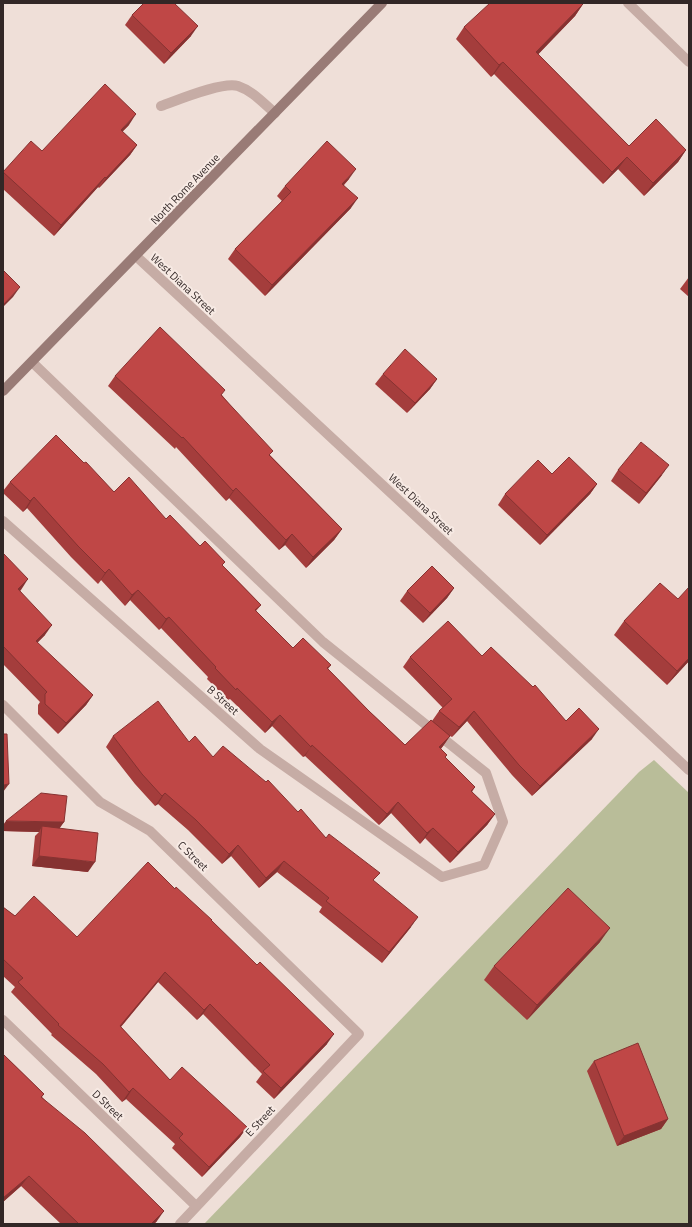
<svg xmlns="http://www.w3.org/2000/svg" width="692" height="1227" viewBox="0 0 692 1227" font-family="'Titillium Web',sans-serif">
	<style>
		.green { fill: #b9bd99 }
		.lines { fill: none; stroke-linecap: round; stroke-linejoin: round }
		.lane { stroke: #c6aca5; stroke-width: 10 }
		.street { stroke: #c6aca5; stroke-width: 10 }
		.secondary { stroke: #997b76; stroke-width: 10 }
		.wall { fill: #a43d3c }
		.shaded-wall { fill: #863231 }
		.building { fill: #bf4746; stroke: #863231 }
		.labels { text-anchor: middle; stroke-width: 4; stroke-linejoin: round; paint-order: stroke }
		.street-label { font-size: 11px; fill: #322726; stroke: #f7eae4 }
	</style>
	<rect width="100%" height="100%" fill="#efdfd8"/>
	<path class="green" d="M 654,760 L 689,793 L 689,1224 L 204,1224 L 639,772 Z"/>
	<g class="lines">
		<path class="lane" d="M 161,106 C 178,100 223,81 238,86 C 253,91 264,104 275,113"/>
		<g class="street">
			<path d="M 628,3 L 689,62"/>
			<path d="M 136,256 L 689,770"/>
			<path d="M 3,521 L 260,749 L 442,877 L 484,865 L 503,822 L 486,773 L 323,642 L 32,362"/>
			<path d="M 3,705 L 100,802 L 150,831 L 359,1034 L 180,1224"/>
			<path d="M 3,1020 L 196,1206"/>
		</g>
		<path class="secondary" d="M 3,391 L 382,3"/>
	</g>
	<g class="wall">
		<path d="M 583,4 L 575,16 L 538,54 L 629,146 L 686,150 L 678,162 L 644,196 L 618,169 L 603,184 L 494,74 L 491,77 L 456,39 L 464,27 Z"/>
		<path d="M 132,15 L 191,36 L 164,64 L 125,25 Z"/>
		<path d="M 129,125 L 122,132 L 137,145 L 130,155 L 99,188 L 98,187 L 54,236 L 3,189 L 3,172 L 42,151 Z"/>
		<path d="M 349,179 L 344,185 L 351,208 L 265,296 L 228,259 L 235,249 L 282,201 L 277,196 L 285,186 Z"/>
		<path d="M 689,277 L 689,297 L 680,289 Z"/>
		<path d="M 383,374 L 437,379 L 430,389 L 407,413 L 375,384 Z"/>
		<path d="M 115,376 L 222,395 L 270,455 L 342,529 L 334,540 L 306,568 L 285,545 L 279,550 L 229,498 L 226,501 L 176,447 L 175,449 L 108,386 Z"/>
		<path d="M 84,463 L 114,492 L 166,519 L 200,546 L 223,566 L 261,605 L 256,611 L 293,648 L 331,665 L 328,669 L 369,711 L 405,745 L 432,721 L 439,711 L 443,708 L 403,667 L 410,657 L 482,656 L 566,721 L 592,739 L 532,796 L 512,775 L 467,721 L 452,737 L 450,736 L 441,749 L 447,755 L 445,757 L 475,787 L 472,792 L 495,814 L 487,825 L 450,863 L 425,838 L 420,844 L 391,813 L 379,825 L 305,756 L 303,757 L 272,726 L 265,733 L 230,699 L 228,700 L 207,679 L 208,677 L 161,628 L 159,630 L 130,600 L 125,606 L 101,580 L 98,584 L 71,557 L 27,508 L 23,512 L 3,493 L 3,491 L 10,482 Z"/>
		<path d="M 618,470 L 662,475 L 639,504 L 611,481 Z"/>
		<path d="M 552,474 L 597,484 L 590,494 L 540,545 L 498,505 L 505,494 Z"/>
		<path d="M 3,553 L 20,590 L 45,635 L 37,643 L 93,695 L 86,705 L 58,734 L 38,714 L 38,705 L 40,702 L 3,664 Z"/>
		<path d="M 454,588 L 447,598 L 423,623 L 400,601 L 407,591 Z"/>
		<path d="M 624,621 L 689,661 L 667,685 L 614,635 Z"/>
		<path d="M 113,736 L 189,742 L 213,757 L 298,812 L 326,838 L 374,881 L 411,927 L 382,963 L 319,912 L 322,907 L 277,872 L 259,888 L 231,856 L 222,864 L 188,830 L 158,804 L 155,806 L 135,784 L 106,747 Z"/>
		<path d="M 64,822 L 59,828 L 88,872 L 32,866 L 35,836 L 39,832 L 3,831 Z"/>
		<path d="M 175,889 L 211,921 L 327,1044 L 274,1099 L 256,1082 L 262,1074 L 203,1014 L 197,1020 L 158,982 L 121,1027 L 170,1080 L 247,1127 L 240,1137 L 202,1177 L 172,1148 L 175,1144 L 126,1099 L 122,1102 L 96,1074 L 51,1035 L 52,1034 L 11,992 L 15,987 L 3,976 L 3,907 L 15,916 L 77,937 Z"/>
		<path d="M 600,942 L 527,1020 L 484,980 L 494,966 Z"/>
		<path d="M 3,1054 L 44,1094 L 42,1097 L 157,1221 L 154,1224 L 61,1224 L 21,1186 L 3,1202 Z"/>
		<path d="M 594,1061 L 668,1119 L 661,1129 L 617,1146 L 587,1071 Z"/>
	</g>
	<g class="shaded-wall">
		<path d="M 583,4 L 575,16 L 528,65 L 536,52 Z"/>
		<path d="M 198,26 L 191,36 L 164,64 L 171,53 Z"/>
		<path d="M 503,62 L 494,74 L 491,77 L 499,65 Z"/>
		<path d="M 136,114 L 129,125 L 114,140 L 121,130 Z"/>
		<path d="M 137,145 L 130,155 L 99,188 L 106,178 Z"/>
		<path d="M 686,150 L 678,162 L 644,196 L 653,183 Z"/>
		<path d="M 627,157 L 618,169 L 603,184 L 612,172 Z"/>
		<path d="M 356,169 L 349,179 L 335,194 L 342,184 Z"/>
		<path d="M 105,177 L 98,187 L 54,236 L 61,225 Z"/>
		<path d="M 358,198 L 351,208 L 265,296 L 272,285 Z"/>
		<path d="M 20,287 L 13,297 L 3,307 L 3,305 Z"/>
		<path d="M 437,379 L 430,389 L 407,413 L 415,403 Z"/>
		<path d="M 669,465 L 662,475 L 639,504 L 646,493 Z"/>
		<path d="M 597,484 L 590,494 L 540,545 L 547,535 Z"/>
		<path d="M 236,488 L 229,498 L 226,501 L 233,491 Z"/>
		<path d="M 34,497 L 27,508 L 23,512 L 30,501 Z"/>
		<path d="M 342,529 L 334,540 L 306,568 L 313,557 Z"/>
		<path d="M 292,534 L 285,545 L 279,550 L 286,540 Z"/>
		<path d="M 109,569 L 101,580 L 98,584 L 105,573 Z"/>
		<path d="M 28,579 L 21,590 L 11,599 L 18,589 Z"/>
		<path d="M 454,588 L 447,598 L 423,623 L 430,613 Z"/>
		<path d="M 138,590 L 130,600 L 125,606 L 132,595 Z"/>
		<path d="M 169,617 L 161,628 L 159,630 L 166,619 Z"/>
		<path d="M 52,625 L 45,635 L 28,652 L 36,641 Z"/>
		<path d="M 689,658 L 689,661 L 667,685 L 677,671 Z"/>
		<path d="M 93,695 L 86,705 L 58,734 L 66,723 Z"/>
		<path d="M 474,711 L 467,721 L 452,737 L 459,727 Z"/>
		<path d="M 280,715 L 272,726 L 265,733 L 272,722 Z"/>
		<path d="M 599,729 L 592,739 L 532,796 L 540,786 Z"/>
		<path d="M 450,736 L 443,746 L 432,758 L 439,747 Z"/>
		<path d="M 312,745 L 305,756 L 303,757 L 311,747 Z"/>
		<path d="M 9,784 L 3,792 L 3,785 Z"/>
		<path d="M 165,793 L 158,804 L 155,806 L 162,796 Z"/>
		<path d="M 398,802 L 391,813 L 379,825 L 387,814 Z"/>
		<path d="M 495,814 L 487,825 L 450,863 L 458,852 Z"/>
		<path d="M 6,821 L 64,822 L 57,832 L 42,826 L 39,832 L 3,831 L 3,825 Z"/>
		<path d="M 433,828 L 425,838 L 420,844 L 427,833 Z"/>
		<path d="M 238,845 L 231,856 L 222,864 L 229,854 Z"/>
		<path d="M 39,856 L 95,862 L 88,872 L 32,866 Z"/>
		<path d="M 284,861 L 277,872 L 259,888 L 266,878 Z"/>
		<path d="M 418,917 L 411,927 L 382,963 L 389,952 Z"/>
		<path d="M 610,928 L 600,942 L 527,1020 L 537,1005 Z"/>
		<path d="M 165,972 L 158,982 L 113,1036 L 120,1026 Z"/>
		<path d="M 210,1004 L 203,1014 L 197,1020 L 204,1010 Z"/>
		<path d="M 334,1034 L 327,1044 L 274,1099 L 281,1088 Z"/>
		<path d="M 133,1088 L 126,1099 L 122,1102 L 129,1092 Z"/>
		<path d="M 668,1119 L 661,1129 L 617,1146 L 624,1136 Z"/>
		<path d="M 247,1127 L 240,1137 L 202,1177 L 209,1167 Z"/>
		<path d="M 29,1176 L 21,1186 L 3,1202 L 3,1198 Z"/>
		<path d="M 164,1211 L 157,1221 L 154,1224 L 151,1224 Z"/>
	</g>
	<g class="building">
		<path d="M 144,3 L 174,3 L 198,26 L 171,53 L 132,15 Z"/>
		<path d="M 490,3 L 582,3 L 583,4 L 536,52 L 629,146 L 656,119 L 686,150 L 653,183 L 627,157 L 612,172 L 503,62 L 499,65 L 464,27 Z"/>
		<path d="M 105,84 L 136,114 L 121,130 L 137,145 L 106,178 L 105,177 L 61,225 L 3,172 L 31,141 L 42,151 Z"/>
		<path d="M 327,141 L 356,169 L 342,184 L 358,198 L 272,285 L 235,249 L 291,192 L 285,186 Z"/>
		<path d="M 3,270 L 20,287 L 3,305 Z"/>
		<path d="M 160,327 L 225,390 L 221,395 L 273,451 L 269,455 L 342,529 L 313,557 L 292,534 L 286,540 L 236,488 L 233,491 L 183,437 L 182,438 L 115,376 Z"/>
		<path d="M 405,349 L 437,379 L 415,403 L 383,374 Z"/>
		<path d="M 56,435 L 84,463 L 86,462 L 114,492 L 129,477 L 166,519 L 170,515 L 200,546 L 205,541 L 225,562 L 222,565 L 261,605 L 255,610 L 293,648 L 303,638 L 331,665 L 327,668 L 369,711 L 405,745 L 431,720 L 450,736 L 439,747 L 447,755 L 445,757 L 475,787 L 471,791 L 495,814 L 458,852 L 433,828 L 427,833 L 398,802 L 387,814 L 312,745 L 311,747 L 280,715 L 272,722 L 237,688 L 236,690 L 215,668 L 216,667 L 169,617 L 166,619 L 138,590 L 132,595 L 109,569 L 105,573 L 78,546 L 34,497 L 30,501 L 10,482 Z"/>
		<path d="M 641,442 L 669,465 L 646,493 L 618,470 Z"/>
		<path d="M 569,457 L 597,484 L 547,535 L 505,494 L 538,460 L 552,474 Z"/>
		<path d="M 3,553 L 28,579 L 18,589 L 52,625 L 36,641 L 93,695 L 66,723 L 45,704 L 45,694 L 47,692 L 3,646 Z"/>
		<path d="M 432,566 L 454,588 L 430,613 L 407,591 Z"/>
		<path d="M 660,583 L 678,599 L 689,587 L 689,658 L 677,671 L 624,621 Z"/>
		<path d="M 448,621 L 482,656 L 491,647 L 533,687 L 535,685 L 566,721 L 579,708 L 599,729 L 540,786 L 519,765 L 474,711 L 459,727 L 439,711 L 452,699 L 410,657 Z"/>
		<path d="M 158,701 L 189,742 L 195,736 L 213,757 L 223,746 L 266,782 L 268,780 L 298,812 L 301,809 L 326,838 L 329,834 L 380,873 L 373,880 L 418,917 L 389,952 L 326,901 L 329,898 L 284,861 L 266,878 L 238,845 L 229,854 L 196,820 L 165,793 L 162,796 L 142,774 L 113,736 Z"/>
		<path d="M 3,734 L 7,734 L 9,784 L 3,785 Z"/>
		<path d="M 41,793 L 67,796 L 64,822 L 6,821 Z"/>
		<path d="M 42,826 L 98,833 L 95,862 L 39,856 Z"/>
		<path d="M 148,862 L 175,889 L 176,887 L 212,920 L 211,920 L 257,965 L 260,962 L 334,1034 L 281,1088 L 263,1071 L 270,1065 L 210,1004 L 204,1010 L 165,972 L 120,1026 L 170,1080 L 182,1067 L 247,1127 L 209,1167 L 179,1138 L 183,1134 L 133,1088 L 129,1092 L 103,1064 L 58,1025 L 59,1024 L 18,982 L 23,978 L 3,959 L 3,907 L 15,916 L 34,896 L 77,937 Z"/>
		<path d="M 568,888 L 610,928 L 537,1005 L 494,966 Z"/>
		<path d="M 638,1043 L 668,1119 L 624,1136 L 594,1061 Z"/>
		<path d="M 3,1054 L 44,1094 L 41,1097 L 85,1133 L 164,1211 L 151,1224 L 79,1224 L 29,1176 L 3,1198 Z"/>
	</g>
	<g class="labels">
		<g class="street-label">
			<text transform="translate(185 189) rotate(-46)" y="4">North Rome Avenue</text>
			<text transform="translate(183 284) rotate(43)" y="4">West Diana Street</text>
			<text transform="translate(421 504) rotate(43)" y="4">West Diana Street</text>
			<text transform="translate(223 700) rotate(42)" y="4">B Street</text>
			<text transform="translate(193 856) rotate(44)" y="4">C Street</text>
			<text transform="translate(108 1105) rotate(44)" y="4">D Street</text>
			<text transform="translate(260 1121) rotate(-47)" y="4">E Street</text>
		</g>
	</g>
	<rect width="692" height="1227" fill="none" stroke="#322726" stroke-width="8"/>
</svg>
